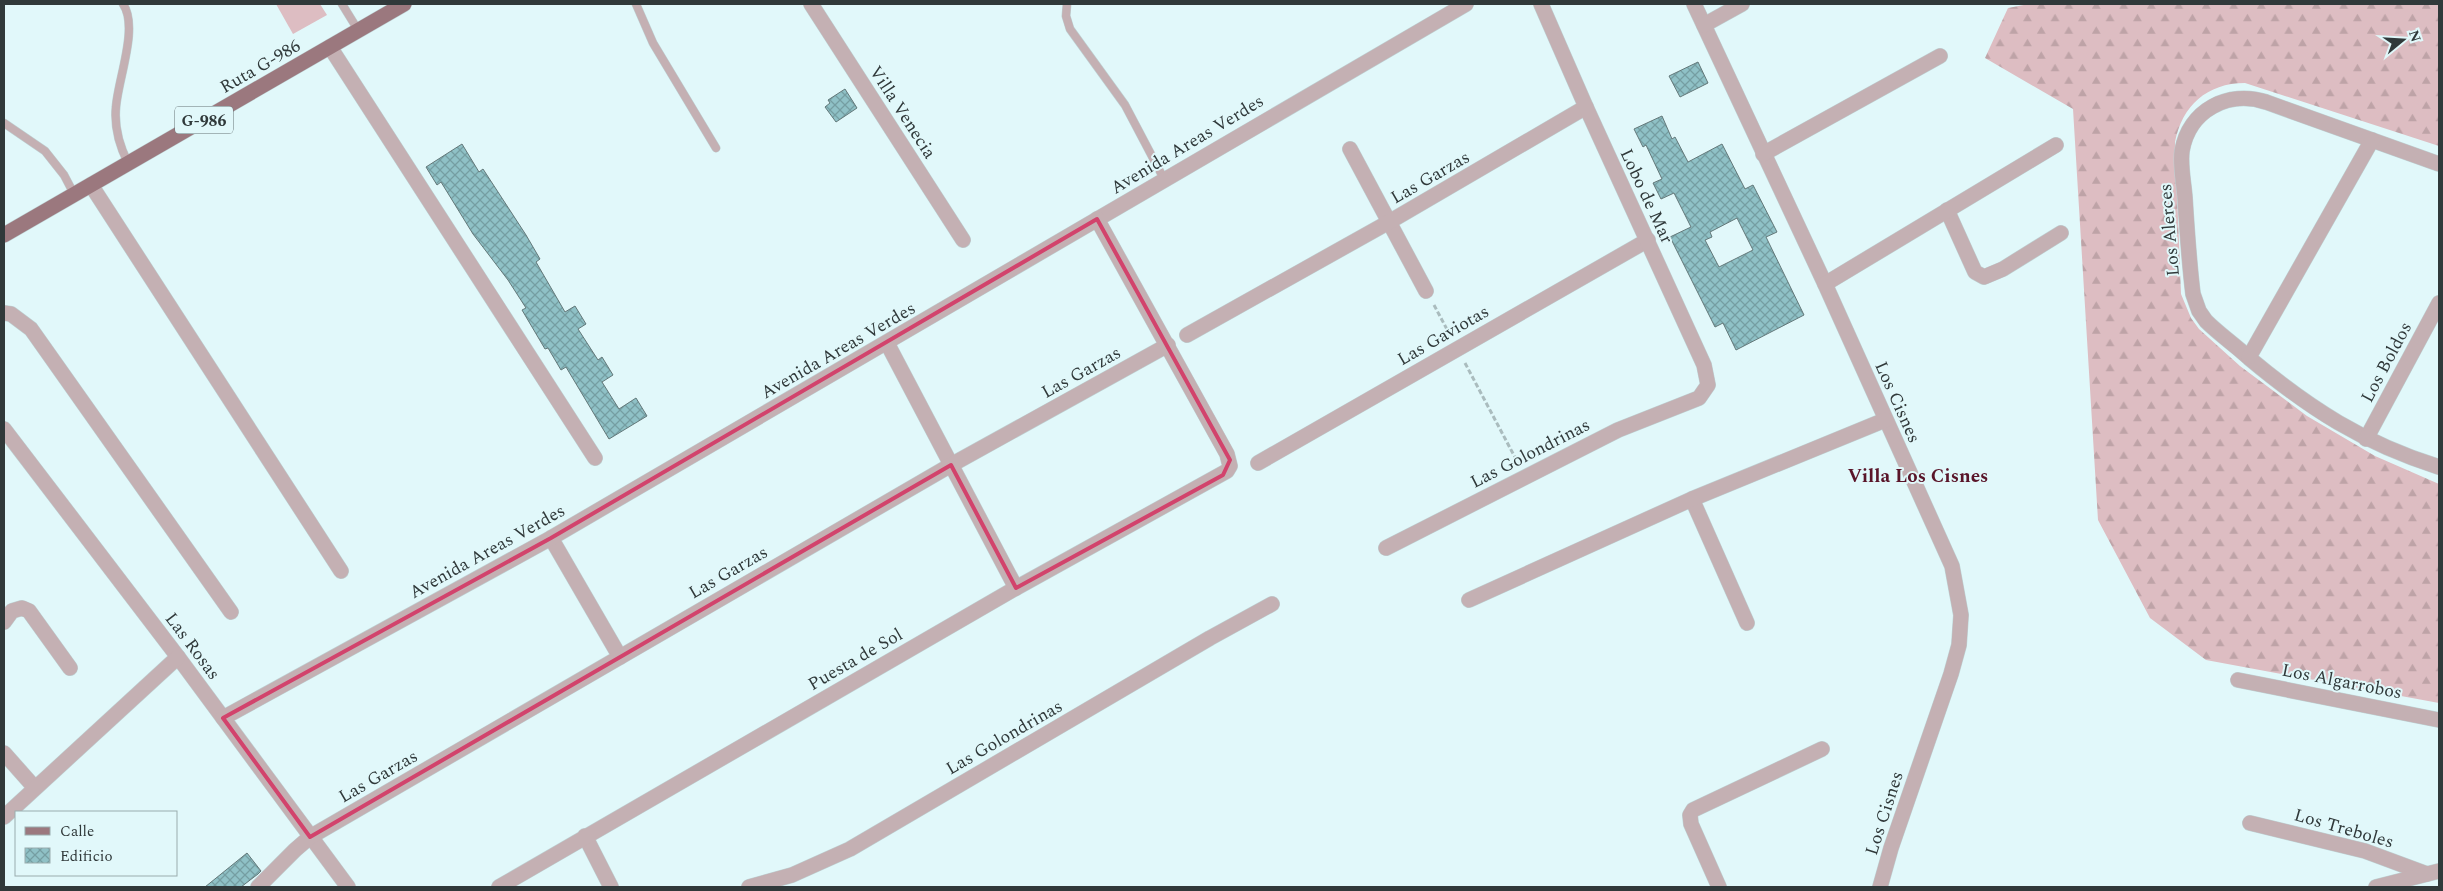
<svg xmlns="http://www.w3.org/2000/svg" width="2443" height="891" viewBox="0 0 2443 891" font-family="Spectral,serif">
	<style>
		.forest { fill: url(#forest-firs) }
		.pitch { fill: #ddbdc2 }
		.building { fill: url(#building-cross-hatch); stroke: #637879; fill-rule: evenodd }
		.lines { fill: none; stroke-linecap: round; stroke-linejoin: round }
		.service-casing { stroke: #bed2d4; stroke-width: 9 }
		.minor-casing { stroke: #bed2d4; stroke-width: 16 }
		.primary-casing { stroke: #bed2d4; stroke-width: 16 }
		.path { stroke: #aabcbe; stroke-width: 3; stroke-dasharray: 5 2.5; stroke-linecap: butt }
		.service { stroke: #c4b0b3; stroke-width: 8 }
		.minor { stroke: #c4b0b3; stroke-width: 15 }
		.primary { stroke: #9b787e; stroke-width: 15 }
		.marked { fill: none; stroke: #d2436c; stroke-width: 4; stroke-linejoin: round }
		.labels { text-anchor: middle; stroke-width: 4; stroke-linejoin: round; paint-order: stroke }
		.shield { fill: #e1f8fa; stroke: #657274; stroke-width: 1 }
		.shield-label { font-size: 16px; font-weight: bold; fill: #30393a }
		.street-label { font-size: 18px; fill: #30393a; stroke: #e1f8fa }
		.neighbourhood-label { font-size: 19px; font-weight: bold; fill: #591529; stroke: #e1f8fa }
	</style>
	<defs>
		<pattern id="forest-firs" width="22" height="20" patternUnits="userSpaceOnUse" patternTransform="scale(1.25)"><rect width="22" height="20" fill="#ddbdc2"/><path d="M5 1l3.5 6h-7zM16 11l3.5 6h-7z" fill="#bea3a7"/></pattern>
		<pattern id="building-cross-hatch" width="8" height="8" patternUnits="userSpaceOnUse" patternTransform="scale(1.25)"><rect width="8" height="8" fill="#8fc1c6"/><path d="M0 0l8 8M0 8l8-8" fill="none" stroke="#759ea2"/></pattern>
	</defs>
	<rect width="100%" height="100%" fill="#e1f8fa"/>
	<path class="forest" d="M 2029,4 L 2439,4 L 2439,146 L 2245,83 C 2207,83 2182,106 2175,142 L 2181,294 L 2191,318 L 2199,329 L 2240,366 L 2307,416 L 2375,456 L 2439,484 L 2439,703 L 2206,660 L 2150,618 L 2098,520 L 2073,109 L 1985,58 L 2008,8 Z"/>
	<path class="pitch" d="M 276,4 L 320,4 L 327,15 L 293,34 Z"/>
	<g class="building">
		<path d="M 1698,62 L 1708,83 L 1680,97 L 1669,76 Z"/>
		<path d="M 845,89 L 857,108 L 836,122 L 825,107 L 830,103 L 828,100 Z"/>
		<path d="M 1662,116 L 1672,139 L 1675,137 L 1688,162 L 1722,144 L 1745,189 L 1753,185 L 1777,232 L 1766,237 L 1804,315 L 1736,350 L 1723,323 L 1715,327 L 1670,237 L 1691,227 L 1674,193 L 1661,199 L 1653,183 L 1662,179 L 1646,145 L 1643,147 L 1634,129 ZM 1737,218 L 1753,250 L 1719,267 L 1705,240 L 1712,237 L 1710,232 Z"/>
		<path d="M 462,144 L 479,172 L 483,169 L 526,235 L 540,259 L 536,262 L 565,312 L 575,306 L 586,324 L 578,329 L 598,360 L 602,357 L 613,375 L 602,382 L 619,409 L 636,398 L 647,416 L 609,439 L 566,367 L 561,370 L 548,348 L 545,349 L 522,310 L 526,308 L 508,280 L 473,234 L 441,182 L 437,185 L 426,167 Z"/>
		<path d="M 247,853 L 261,871 L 258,874 L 241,887 L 205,887 Z"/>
	</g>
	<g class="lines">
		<g class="service-casing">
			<g id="service">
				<path d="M 123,4 C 139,27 118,79 116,107 C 114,127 119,145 128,163"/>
				<path d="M 342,4 L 358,30"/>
				<path d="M 636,4 L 653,43 L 716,148"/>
				<path d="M 1067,4 L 1066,16 L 1070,29 L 1125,105 L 1164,179"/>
				<path d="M 4,123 L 45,151 L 64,175 L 74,194"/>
			</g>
		</g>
		<g class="minor-casing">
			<g id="minor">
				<path d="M 811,4 L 963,240"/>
				<path d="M 1694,4 L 1825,284 L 1952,566 L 1961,615 L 1959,645 L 1951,674 L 1891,848 L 1880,887"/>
				<path d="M 1704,25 L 1742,4"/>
				<path d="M 330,47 L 595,458"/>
				<path d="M 1350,149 L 1426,291"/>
				<path d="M 1763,154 L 1940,56"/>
				<path d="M 2439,164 L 2266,102 C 2228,90 2189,110 2182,151 C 2180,166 2184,183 2185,198 C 2187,230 2189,262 2193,294 L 2199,311 L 2206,321 C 2219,334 2235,345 2249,358 C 2310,409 2363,443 2439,467"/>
				<path d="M 91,185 L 341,571"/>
				<path d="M 1947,210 L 1975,272 L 1984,277 L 2003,269 L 2061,233"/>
				<path d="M 1825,284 L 2056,145"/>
				<path d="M 4,313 L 11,314 L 31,329 L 231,612"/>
				<path d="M 1187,335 L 1389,222 L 1586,107"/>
				<path d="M 887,343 L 1016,588"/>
				<path d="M 2249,357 L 2372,140"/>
				<path d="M 4,429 L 178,657 L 348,887"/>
				<path d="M 2366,439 L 2439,303"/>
				<path d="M 1258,463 L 1648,240"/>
				<path d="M 1692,499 L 1747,623"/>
				<path d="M 551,538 L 620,657"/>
				<path d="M 1386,548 L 1618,430 L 1699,398 L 1708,385 L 1704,365 L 1586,107 L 1541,4"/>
				<path d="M 1469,600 L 1692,499 L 1885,420"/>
				<path d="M 4,622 L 12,611 L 22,608 L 29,611 L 70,668"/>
				<path d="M 2238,680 L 2439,720"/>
				<path d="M 223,718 L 551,538 L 1466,4"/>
				<path d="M 4,753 L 35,788"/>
				<path d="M 4,817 L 178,657"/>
				<path d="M 2250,823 L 2365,851 L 2427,874"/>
				<path d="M 585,836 L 611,887"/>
				<path d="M 258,887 L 295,850 L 310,837 L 951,465 L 1168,345"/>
				<path d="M 499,887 L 1016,588 L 1227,471 L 1230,466 L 1227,454 L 1097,219"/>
				<path d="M 749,887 L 792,875 L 850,849 L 1210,638 L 1272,604"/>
				<path d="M 1719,887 L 1691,824 L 1690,815 L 1693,810 L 1822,749"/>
				<path d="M 2376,887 L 2439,871"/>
			</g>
		</g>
		<g class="primary-casing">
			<path id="primary" d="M 4,235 L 404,4"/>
		</g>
		<g class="path">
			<path d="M 1434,305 L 1450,335"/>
			<path d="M 1465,363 L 1518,463"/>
		</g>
		<use href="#service" class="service"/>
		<use href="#minor" class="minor"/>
		<use href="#primary" class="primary"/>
	</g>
	<path class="marked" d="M 1097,219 L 1230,460 L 1223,475 L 1016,588 L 951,465 L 310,837 L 223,718 L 551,538 Z"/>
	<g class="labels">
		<rect class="shield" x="175" y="106.5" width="58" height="27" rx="4"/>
		<g class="shield-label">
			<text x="204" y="126">G-986</text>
		</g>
		<g class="street-label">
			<text transform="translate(260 66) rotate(-30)" y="6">Ruta G-986</text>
			<text transform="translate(903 112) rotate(57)" y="6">Villa Venecia</text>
			<text transform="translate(1187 144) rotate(-31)" y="6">Avenida Areas Verdes</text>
			<text transform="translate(1430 177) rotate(-30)" y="6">Las Garzas</text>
			<text transform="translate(1647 196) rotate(65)" y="6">Lobo de Mar</text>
			<text transform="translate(2169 230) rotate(-95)" y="6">Los Alerces</text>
			<text transform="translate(1443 335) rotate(-30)" y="6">Las Gaviotas</text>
			<text transform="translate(838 350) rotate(-30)" y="6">Avenida Areas Verdes</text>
			<text transform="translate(2386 362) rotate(-62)" y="6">Los Boldos</text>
			<text transform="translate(1081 372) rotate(-29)" y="6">Las Garzas</text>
			<text transform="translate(1898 402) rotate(66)" y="6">Los Cisnes</text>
			<text transform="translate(1530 453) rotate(-27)" y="6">Las Golondrinas</text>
			<text transform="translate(487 551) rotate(-29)" y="6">Avenida Areas Verdes</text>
			<text transform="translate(728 572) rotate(-30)" y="6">Las Garzas</text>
			<text transform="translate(193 646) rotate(53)" y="6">Las Rosas</text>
			<text transform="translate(855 659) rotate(-30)" y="6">Puesta de Sol</text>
			<text transform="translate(2342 681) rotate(11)" y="6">Los Algarrobos</text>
			<text transform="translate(1004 737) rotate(-30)" y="6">Las Golondrinas</text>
			<text transform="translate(378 776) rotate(-30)" y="6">Las Garzas</text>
			<text transform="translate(1884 813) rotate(-72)" y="6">Los Cisnes</text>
			<text transform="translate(2344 828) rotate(16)" y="6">Los Treboles</text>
		</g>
		<g class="neighbourhood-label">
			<text x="1918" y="482">Villa Los Cisnes</text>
		</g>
	</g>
	<rect width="2443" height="891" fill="none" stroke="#30393a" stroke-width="10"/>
	<rect x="15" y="811" width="162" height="65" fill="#e1f8fa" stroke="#9aacad"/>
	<rect x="25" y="827" width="25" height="8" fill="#9b787e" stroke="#9aacad"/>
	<text x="60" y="836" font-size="15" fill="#30393a">Calle</text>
	<rect x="25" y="848" width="25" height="15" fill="url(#building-cross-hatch)" stroke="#9aacad"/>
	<text x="60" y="861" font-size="15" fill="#30393a">Edificio</text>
	<g transform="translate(2403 40) rotate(72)" stroke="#e1f8fa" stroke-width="4" paint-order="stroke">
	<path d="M0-4L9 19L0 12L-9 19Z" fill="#30393a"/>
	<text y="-8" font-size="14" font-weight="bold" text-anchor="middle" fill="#30393a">N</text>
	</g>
</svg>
